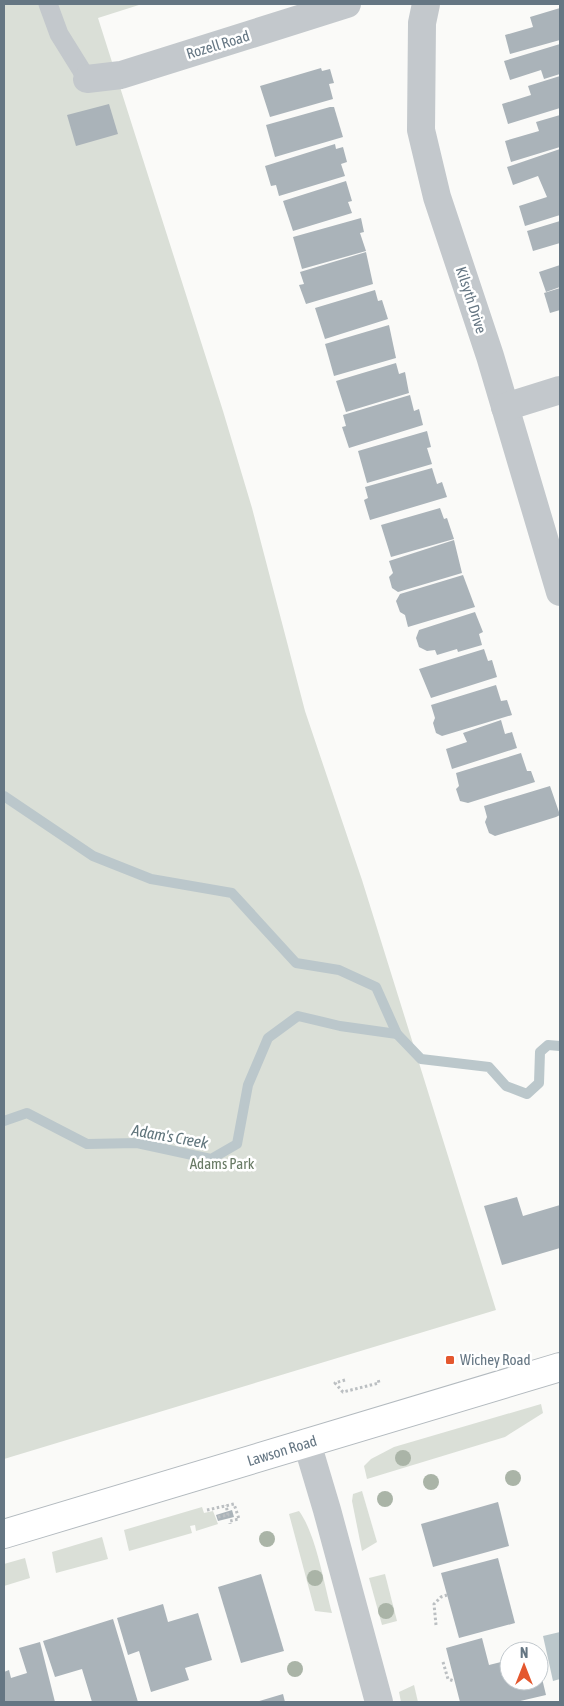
<svg xmlns="http://www.w3.org/2000/svg" width="564" height="1706" viewBox="0 0 564 1706" font-family="'Asap Condensed',sans-serif">
	<style>
		.green { fill: #dadfd7 }
		.water { fill: #bbc7cb }
		.lines { fill: none; stroke-linecap: round; stroke-linejoin: round }
		.stream { stroke: #bbc7cb; stroke-width: 10 }
		.building { fill: #aab3b9 }
		.secondary-casing { stroke: #b3babf; stroke-width: 30 }
		.path { stroke: #bbbfc2; stroke-width: 3; stroke-dasharray: 2.5 2.5; stroke-linecap: butt }
		.lane { stroke: #c3c8cc; stroke-width: 19 }
		.street { stroke: #c3c8cc; stroke-width: 28 }
		.secondary { stroke: #fff; stroke-width: 28 }
		.tree { fill: #aab4a7 }
		.poi-dot { fill: #e4572e; stroke: #fff; stroke-width: 2 }
		.labels { text-anchor: middle; stroke-width: 5; stroke-linejoin: round; paint-order: stroke }
		.street-label { font-size: 15px; fill: #657683; stroke: #fff }
		.park-label { font-size: 15px; fill: #687a64; stroke: #fff }
		.poi-label { font-size: 15px; fill: #657683; stroke: #fff; text-anchor: start }
		.water-label { font-size: 16px; font-style: italic; fill: #60757c; stroke: #fff }
	</style>
	<rect width="100%" height="100%" fill="#fafaf8"/>
	<g class="green">
		<path d="M 4,4 L 142,4 L 98,18 L 223,411 L 252,508 L 305,711 L 362,880 L 496,1310 L 4,1459 Z"/>
		<path d="M 541,1404 L 543,1413 L 505,1437 L 367,1479 L 364,1466 L 371,1459 L 394,1447 Z"/>
		<path d="M 362,1491 L 377,1542 L 362,1551 L 352,1501 L 353,1494 Z"/>
		<path d="M 202,1507 L 204,1513 L 213,1511 L 218,1524 L 196,1531 L 195,1525 L 190,1526 L 192,1533 L 129,1551 L 124,1530 Z"/>
		<path d="M 299,1511 C 316,1534 324,1584 332,1613 L 315,1611 L 289,1514 Z"/>
		<path d="M 102,1537 L 108,1559 L 56,1573 L 52,1552 Z"/>
		<path d="M 25,1558 L 30,1578 L 4,1586 L 4,1564 Z"/>
		<path d="M 385,1574 L 397,1621 L 382,1625 L 369,1578 Z"/>
		<path d="M 414,1685 L 418,1702 L 401,1702 L 399,1692 Z"/>
	</g>
	<path class="water" d="M 560,1632 L 560,1679 L 553,1681 L 543,1636 Z"/>
	<g class="lines">
		<g class="stream">
			<path d="M 4,796 L 93,856 L 151,879 L 232,893 L 296,963 L 339,970 L 376,987 L 397,1034 L 421,1059 L 489,1067 L 506,1086 L 527,1094 L 539,1083 L 540,1052 L 548,1045 L 560,1046"/>
			<path d="M 4,1121 L 27,1113 L 87,1144 L 137,1143 L 211,1159 L 237,1144 L 248,1085 L 268,1038 L 298,1016 L 340,1026 L 397,1034"/>
		</g>
	</g>
	<g class="building">
		<path d="M 560,8 L 560,40 L 510,54 L 505,35 L 533,27 L 530,17 Z"/>
		<path d="M 560,44 L 560,74 L 544,79 L 541,70 L 510,80 L 504,61 Z"/>
		<path d="M 321,68 L 322,71 L 330,69 L 334,83 L 329,84 L 333,99 L 270,117 L 260,86 Z"/>
		<path d="M 560,76 L 560,108 L 508,124 L 502,104 L 531,95 L 528,86 Z"/>
		<path d="M 109,104 L 118,134 L 76,146 L 67,115 Z"/>
		<path d="M 330,107 L 334,107 L 343,137 L 275,157 L 266,125 Z"/>
		<path d="M 560,115 L 560,147 L 511,162 L 505,141 L 539,131 L 536,122 Z"/>
		<path d="M 335,144 L 336,149 L 343,147 L 347,162 L 341,164 L 345,176 L 279,196 L 276,185 L 271,186 L 265,166 Z"/>
		<path d="M 560,149 L 560,215 L 525,226 L 519,206 L 547,197 L 538,176 L 513,185 L 507,167 Z"/>
		<path d="M 346,181 L 352,201 L 348,202 L 352,213 L 293,231 L 283,201 Z"/>
		<path d="M 361,218 L 364,232 L 360,233 L 366,251 L 302,269 L 293,237 Z"/>
		<path d="M 560,221 L 560,243 L 533,251 L 527,231 Z"/>
		<path d="M 366,252 L 373,284 L 306,304 L 299,285 L 304,284 L 300,272 Z"/>
		<path d="M 560,265 L 560,287 L 546,292 L 539,272 Z"/>
		<path d="M 560,288 L 560,310 L 550,313 L 544,293 Z"/>
		<path d="M 375,290 L 378,301 L 382,300 L 388,319 L 325,339 L 315,308 Z"/>
		<path d="M 389,325 L 396,358 L 334,376 L 325,344 Z"/>
		<path d="M 396,363 L 399,374 L 405,372 L 409,393 L 346,412 L 336,381 Z"/>
		<path d="M 410,395 L 414,411 L 419,409 L 423,425 L 349,448 L 342,427 L 346,426 L 343,415 Z"/>
		<path d="M 427,431 L 431,447 L 427,448 L 432,464 L 367,483 L 358,451 Z"/>
		<path d="M 432,468 L 437,484 L 442,482 L 447,497 L 370,520 L 364,500 L 368,498 L 365,487 Z"/>
		<path d="M 440,508 L 444,519 L 447,518 L 454,539 L 391,557 L 381,525 Z"/>
		<path d="M 454,540 L 462,573 L 398,592 L 392,588 L 389,577 L 393,573 L 389,561 Z"/>
		<path d="M 463,575 L 475,607 L 408,627 L 405,615 L 400,612 L 396,601 L 400,594 Z"/>
		<path d="M 475,612 L 483,632 L 479,634 L 482,645 L 458,652 L 457,649 L 437,655 L 435,650 L 427,651 L 419,647 L 416,638 L 419,630 Z"/>
		<path d="M 484,649 L 488,661 L 492,660 L 497,677 L 431,698 L 419,669 Z"/>
		<path d="M 496,685 L 501,701 L 507,700 L 512,715 L 442,736 L 436,733 L 433,723 L 435,718 L 431,705 Z"/>
		<path d="M 501,720 L 505,734 L 512,732 L 517,748 L 452,769 L 446,749 L 467,742 L 463,733 Z"/>
		<path d="M 521,753 L 527,771 L 531,771 L 535,782 L 468,803 L 460,801 L 456,789 L 459,786 L 456,773 Z"/>
		<path d="M 550,786 L 560,815 L 556,817 L 495,836 L 489,833 L 485,822 L 487,817 L 484,806 Z"/>
		<path d="M 517,1197 L 523,1216 L 560,1205 L 560,1248 L 502,1265 L 484,1206 Z"/>
		<path d="M 498,1502 L 509,1546 L 433,1567 L 421,1524 Z"/>
		<path d="M 232,1510 L 234,1517 L 218,1521 L 216,1515 Z"/>
		<path d="M 498,1558 L 515,1623 L 459,1638 L 441,1573 Z"/>
		<path d="M 261,1574 L 284,1651 L 241,1663 L 218,1587 Z"/>
		<path d="M 163,1604 L 168,1622 L 198,1613 L 212,1660 L 185,1668 L 189,1680 L 151,1692 L 139,1651 L 128,1655 L 117,1618 Z"/>
		<path d="M 113,1619 L 138,1702 L 92,1702 L 82,1669 L 55,1677 L 43,1641 Z"/>
		<path d="M 482,1638 L 489,1665 L 509,1660 L 509,1681 L 539,1681 L 540,1670 L 546,1695 L 516,1702 L 460,1702 L 446,1648 Z"/>
		<path d="M 40,1642 L 55,1702 L 4,1702 L 4,1672 L 9,1670 L 11,1678 L 27,1673 L 19,1648 Z"/>
		<path d="M 283,1694 L 285,1702 L 256,1702 Z"/>
	</g>
	<g class="lines">
		<g class="secondary-casing">
			<path id="secondary" d="M 4,1534 L 560,1367"/>
		</g>
		<g class="path">
			<path d="M 345,1380 L 335,1383 L 343,1392 L 379,1383 L 378,1379"/>
			<path d="M 207,1510 L 234,1504 L 239,1519 L 230,1521 L 230,1524"/>
			<path d="M 218,1517 L 228,1515 L 226,1505"/>
			<path d="M 436,1625 L 434,1604 L 441,1597 L 447,1595"/>
			<path d="M 443,1662 L 448,1679 L 454,1681"/>
		</g>
		<path class="lane" d="M 48,4 L 59,34 L 87,79"/>
		<g class="street">
			<path d="M 426,4 L 422,23 L 421,130 L 437,197 L 490,356 L 560,592"/>
			<path d="M 87,79 L 121,75 L 347,4"/>
			<path d="M 505,407 L 560,390"/>
			<path d="M 307,1443 L 327,1510 L 379,1702"/>
		</g>
		<use href="#secondary" class="secondary"/>
	</g>
	<g class="tree">
		<circle cx="403" cy="1458" r="8"/>
		<circle cx="513" cy="1478" r="8"/>
		<circle cx="431" cy="1482" r="8"/>
		<circle cx="385" cy="1499" r="8"/>
		<circle cx="267" cy="1539" r="8"/>
		<circle cx="315" cy="1578" r="8"/>
		<circle cx="386" cy="1611" r="8"/>
		<circle cx="295" cy="1669" r="8"/>
	</g>
	<rect class="poi-dot" x="445" y="1355" width="10" height="10" rx="2.5"/>
	<g class="labels">
		<g class="street-label">
			<text transform="translate(218 45) rotate(-17)" y="5">Rozell Road</text>
			<text transform="translate(471 300) rotate(72)" y="5">Kilsyth Drive</text>
			<text transform="translate(282 1451) rotate(-17)" y="5">Lawson Road</text>
		</g>
		<g class="park-label">
			<text x="222" y="1169">Adams Park</text>
		</g>
		<g class="poi-label">
			<text x="460" y="1365">Wichey Road</text>
		</g>
		<g class="water-label">
			<text transform="translate(170 1136) rotate(10)" y="6">Adam's Creek</text>
		</g>
	</g>
	<rect width="564" height="1706" fill="none" stroke="#657683" stroke-width="10"/>
	<g transform="translate(524 1666)"><circle r="24" fill="#ffffff" stroke="#c1c8cd"/>
	<path d="M0-4L9 19L0 12L-9 19Z" fill="#e4572e"/>
	<text y="-8" font-size="14" font-weight="bold" text-anchor="middle" fill="#657683">N</text>
	</g>
</svg>
